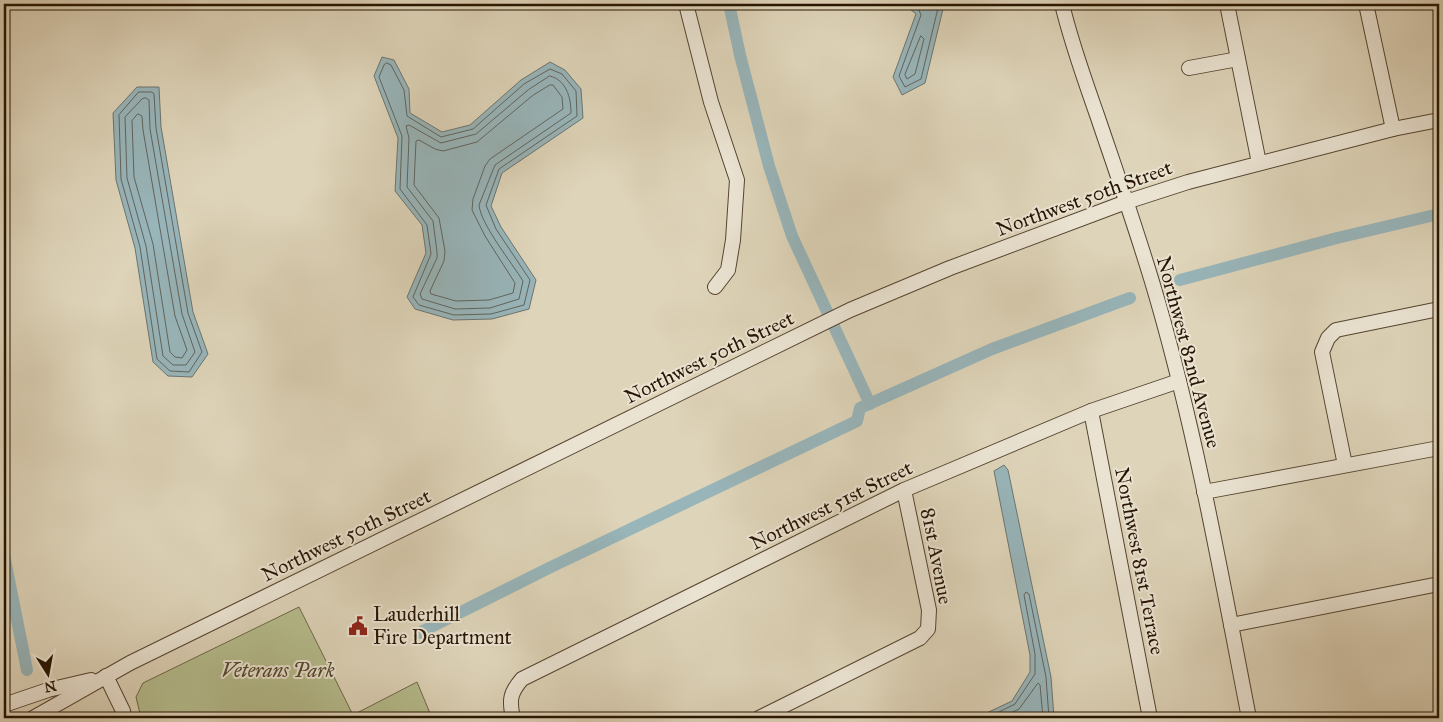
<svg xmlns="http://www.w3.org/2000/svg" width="1443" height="722" viewBox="0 0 1443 722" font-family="'IM FELL Great Primer',serif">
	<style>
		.green { fill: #b5bc8d; stroke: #6e6848 }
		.water { fill: #98b5ba; stroke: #6b7570 }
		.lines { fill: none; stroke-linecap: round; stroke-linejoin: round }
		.shore { stroke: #60645e; stroke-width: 1 }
		.canal { stroke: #98b5ba; stroke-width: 12 }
		.minor-casing { stroke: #554430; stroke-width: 16 }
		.minor { stroke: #eae3d2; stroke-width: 14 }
		.labels { text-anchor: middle; stroke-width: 4; stroke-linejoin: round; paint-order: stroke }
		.street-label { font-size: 20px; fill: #271402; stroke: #eae3d2 }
		.poi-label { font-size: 20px; fill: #271402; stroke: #eae3d2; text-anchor: start }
		.park-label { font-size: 20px; font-style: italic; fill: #52462c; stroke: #eae3d2 }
	</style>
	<rect width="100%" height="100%" fill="#ded4b9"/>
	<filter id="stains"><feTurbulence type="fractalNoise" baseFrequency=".004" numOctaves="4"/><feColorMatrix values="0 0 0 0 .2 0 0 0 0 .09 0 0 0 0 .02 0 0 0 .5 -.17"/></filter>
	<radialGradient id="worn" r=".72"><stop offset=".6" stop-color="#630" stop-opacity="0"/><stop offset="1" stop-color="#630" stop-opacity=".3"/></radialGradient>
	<path class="green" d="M 299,607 L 353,715 L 417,682 L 432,718 L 141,718 L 136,697 L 143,683 Z"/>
	<g class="water">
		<path d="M 904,4 L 960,4 L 943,9 L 925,83 L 902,95 L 893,77 L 916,14 Z"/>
		<path d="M 382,57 L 394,60 L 409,89 L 410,113 L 442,132 L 470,125 L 521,80 L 550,62 L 565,70 L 581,89 L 583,118 L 502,173 L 491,206 L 501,227 L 536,280 L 529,309 L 492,319 L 453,320 L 415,309 L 407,297 L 426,253 L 422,225 L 395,191 L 398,138 L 374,76 Z"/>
		<path d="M 137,87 L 159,87 L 161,127 L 193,312 L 208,354 L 192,377 L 168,376 L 153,362 L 135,248 L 116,180 L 113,113 Z"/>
		<path d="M 1004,465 L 1008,470 L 1051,677 L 1054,718 L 976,718 L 1012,701 L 1030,672 L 1030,655 L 994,471 Z"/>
	</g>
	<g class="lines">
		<g class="shore">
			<path d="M 912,4 L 919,10 L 921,15 L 899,76 L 905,87 L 921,79 L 938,8 L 942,4"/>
			<path d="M 921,36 L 924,39 L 915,74 L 907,79 L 905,75 Z"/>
			<path d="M 387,63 L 391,65 L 404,90 L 407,116 L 441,137 L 473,129 L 524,84 L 550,69 L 562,74 L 576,91 L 577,116 L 499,169 L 486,205 L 496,229 L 530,280 L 524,305 L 491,314 L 454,315 L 419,305 L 413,297 L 431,254 L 427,225 L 400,189 L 402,136 L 379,77 L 384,65 Z"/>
			<path d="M 550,76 C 566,80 571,97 571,113 L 495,165 L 479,205 C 481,225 512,263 523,281 L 519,299 L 490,308 L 455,309 L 422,299 L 420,294 L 437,258 L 437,252 L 433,221 L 407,187 L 409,138 L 406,126 L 409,125 L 441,143 L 476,134 L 528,90 Z"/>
			<path d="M 550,85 L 553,85 L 562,97 L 563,109 L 490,159 L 485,166 L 473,199 L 472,210 L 485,236 L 515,283 L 513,293 L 489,300 L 456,301 L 431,294 L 430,291 L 444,261 L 445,251 L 439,218 L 414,185 L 416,141 L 419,140 L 435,149 L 443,151 L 477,142 L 532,96 Z"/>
			<path d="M 139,92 L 152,92 L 154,94 L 156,128 L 188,313 L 202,352 L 189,372 L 170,371 L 157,359 L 140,247 L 121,179 L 119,115 Z"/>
			<path d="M 146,98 L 149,100 L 150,129 L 182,314 L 195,352 L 186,365 L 173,365 L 163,356 L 146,246 L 127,178 L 125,117 L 142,99 Z"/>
			<path d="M 138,114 L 142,116 L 143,130 L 175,316 L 187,350 L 182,358 L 175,357 L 170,352 L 153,244 L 134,177 L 132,121 Z"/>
			<path d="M 987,718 L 1015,704 L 1035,674 L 1035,654 L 1024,595 L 1026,592 L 1029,594 L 1046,677 L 1049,718"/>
			<path d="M 1001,718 L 1019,709 L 1038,683 L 1040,685 L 1043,718"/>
		</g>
		<g class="canal">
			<path d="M 729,4 L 740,55 L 769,166 L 792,236 L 870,404"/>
			<path d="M 1180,280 L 1337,238 L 1439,214"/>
			<path d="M 4,555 L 27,670"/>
			<path d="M 419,633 L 551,567 L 857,421 L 860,408 L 992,349 L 1130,298"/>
		</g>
		<g class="minor-casing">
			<g id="minor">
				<path d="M 686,4 L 711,102 L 737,180 L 733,240 L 728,270 L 715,287"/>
				<path d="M 1062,4 C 1071,42 1084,78 1097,115 C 1118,177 1140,239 1158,302 C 1197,438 1222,579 1249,718"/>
				<path d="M 1227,4 L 1259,163"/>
				<path d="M 1366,4 L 1393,129"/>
				<path d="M 1189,68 L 1238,59"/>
				<path d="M 1091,411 L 1150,718"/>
				<path d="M 1345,465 L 1322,352 L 1328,338 L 1336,330 L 1439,309"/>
				<path d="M 1204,492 L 1439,448"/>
				<path d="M 1231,625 L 1439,584"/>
				<path d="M 106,676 L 123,711 L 124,718"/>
				<path d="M 4,705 L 48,690 L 91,680"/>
				<path d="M 33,718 L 130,663 L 850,310 L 950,268 L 1126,202 L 1188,182 L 1393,129 L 1439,120"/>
				<path d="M 513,718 C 509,700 510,693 522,679 L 904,490 L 1091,411 L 1179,381"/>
				<path d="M 759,718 L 920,638 L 928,629 L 929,610 L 904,490"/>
			</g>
		</g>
		<use href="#minor" class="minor"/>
	</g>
	<defs>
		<g id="civic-bare" transform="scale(1.5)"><path d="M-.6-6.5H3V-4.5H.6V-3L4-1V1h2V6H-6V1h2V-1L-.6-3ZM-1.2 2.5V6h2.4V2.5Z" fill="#8f2418" stroke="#eae3d2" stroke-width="2.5" paint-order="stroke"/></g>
	</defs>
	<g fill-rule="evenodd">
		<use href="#civic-bare" x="358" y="626"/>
	</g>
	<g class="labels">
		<g class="street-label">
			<text transform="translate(1084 198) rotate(-20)" y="7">Northwest 50th Street</text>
			<text transform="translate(1189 352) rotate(75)" y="7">Northwest 82nd Avenue</text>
			<text transform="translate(709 357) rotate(-26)" y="7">Northwest 50th Street</text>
			<text transform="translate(831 505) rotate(-26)" y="7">Northwest 51st Street</text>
			<text transform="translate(346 535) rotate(-26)" y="7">Northwest 50th Street</text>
			<text transform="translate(937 556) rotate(79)" y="7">81st Avenue</text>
			<text transform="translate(1140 561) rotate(79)" y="7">Northwest 81st Terrace</text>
		</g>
		<g class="poi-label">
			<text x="373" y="621">Lauderhill<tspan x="373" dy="23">Fire Department</tspan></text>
		</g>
		<g class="park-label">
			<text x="278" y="677">Veterans Park</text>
		</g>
	</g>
	<rect width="1443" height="722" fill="none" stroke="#ded4b9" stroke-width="20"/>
	<rect x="5" y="5" width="1433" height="712" fill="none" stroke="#271402" stroke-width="2.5"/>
	<rect x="10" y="10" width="1423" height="702" fill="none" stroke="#271402"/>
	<g transform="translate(48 674) rotate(169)" stroke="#eae3d2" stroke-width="4" paint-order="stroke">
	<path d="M0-4L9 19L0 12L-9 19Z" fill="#271402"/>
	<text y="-8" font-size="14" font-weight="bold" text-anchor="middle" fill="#271402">N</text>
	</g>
	<rect width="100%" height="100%" filter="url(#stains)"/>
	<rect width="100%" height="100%" fill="url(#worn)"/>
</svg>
